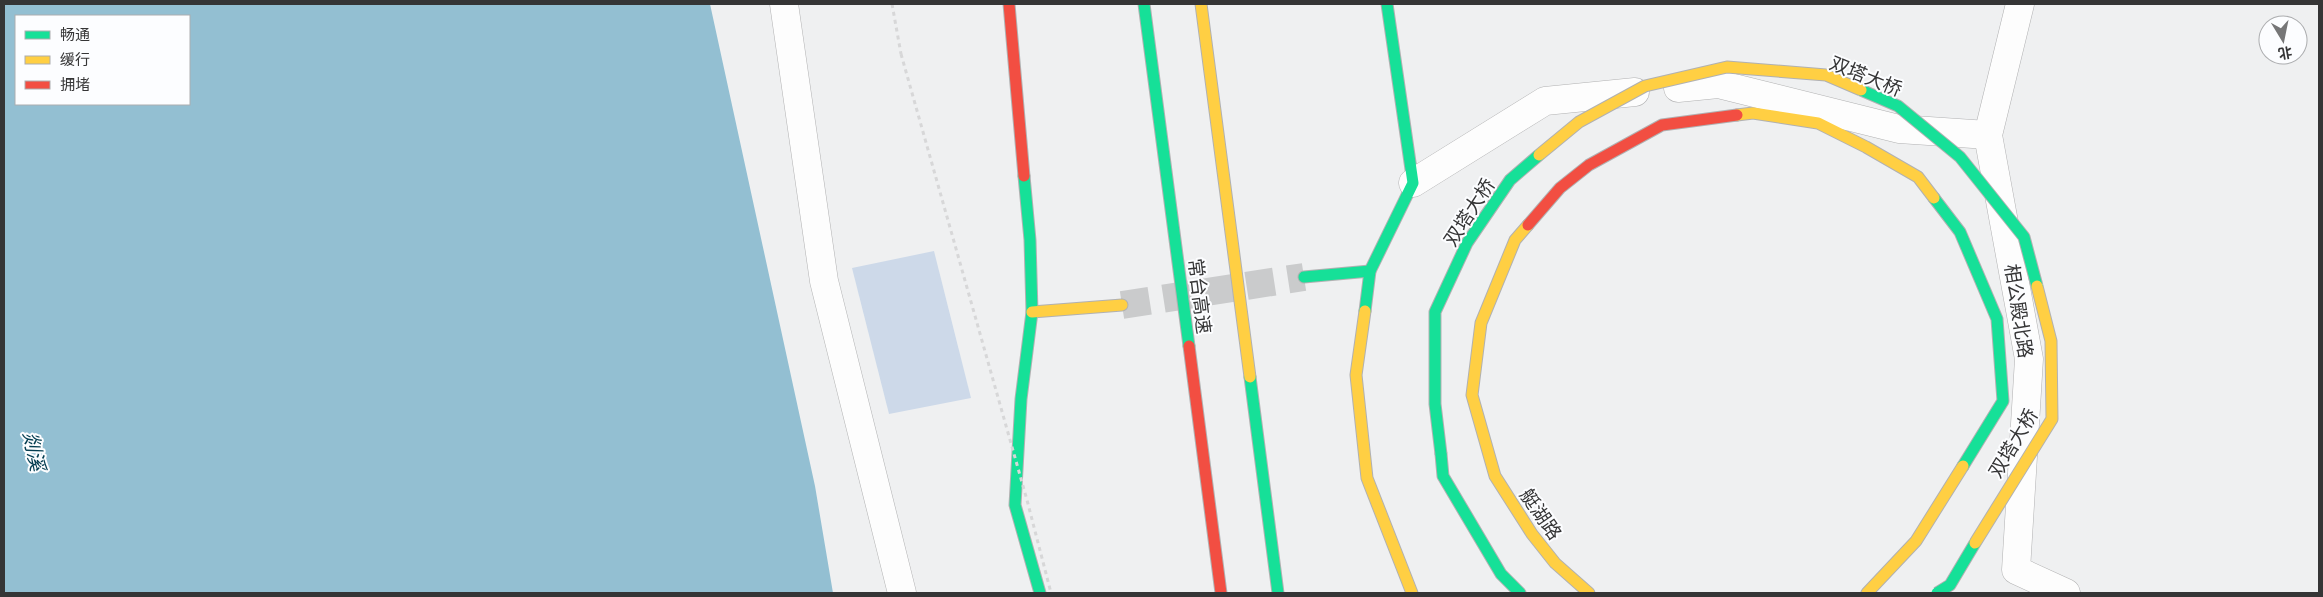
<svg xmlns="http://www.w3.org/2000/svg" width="2323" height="597" viewBox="0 0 2323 597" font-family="'Titillium Web','Noto Sans SC',sans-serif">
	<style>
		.green { fill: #cdd9e9 }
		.water { fill: #93bfd2; fill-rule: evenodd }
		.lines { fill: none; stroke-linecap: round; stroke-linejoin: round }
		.secondary-tunnel { stroke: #cacbcc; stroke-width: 28; stroke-dasharray: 28 14; stroke-linecap: butt }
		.street-casing { stroke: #b1b1b2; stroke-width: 29 }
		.fast-casing { stroke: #b1b1b2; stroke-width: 13 }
		.slow-casing { stroke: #b1b1b2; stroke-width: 13 }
		.jam-casing { stroke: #b1b1b2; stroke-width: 13 }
		.path { stroke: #d7d7d8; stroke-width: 3; stroke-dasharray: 4 4; stroke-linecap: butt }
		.street { stroke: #fdfdfd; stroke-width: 28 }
		.fast { stroke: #16e098; stroke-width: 11 }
		.slow { stroke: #ffcf43; stroke-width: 11 }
		.jam { stroke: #f24e42; stroke-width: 11 }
		.fast-bridge-casing { stroke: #b1b1b2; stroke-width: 13; stroke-linecap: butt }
		.slow-bridge-casing { stroke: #b1b1b2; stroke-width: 13; stroke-linecap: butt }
		.path-bridge { stroke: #d7d7d8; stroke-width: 3; stroke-dasharray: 4 4; stroke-linecap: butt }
		.fast-bridge { stroke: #16e098; stroke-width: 11 }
		.slow-bridge { stroke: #ffcf43; stroke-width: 11 }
		.labels { text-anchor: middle; stroke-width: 4; stroke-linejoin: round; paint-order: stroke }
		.street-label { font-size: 19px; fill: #353536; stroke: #fcfdff }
		.water-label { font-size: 20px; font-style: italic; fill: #033d50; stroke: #fcfdff }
	</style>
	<rect width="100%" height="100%" fill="#eff0f1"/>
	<path class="green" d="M 934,251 L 971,398 L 889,414 L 852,268 Z"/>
	<path class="water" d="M 4,4 L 710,4 L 815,486 L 833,593 L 4,593 ZM 16,16 L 189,16 L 189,104 L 16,104 Z"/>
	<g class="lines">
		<path class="secondary-tunnel" d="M 1122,305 L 1304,277"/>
		<g class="street-casing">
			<g id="street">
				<path d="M 784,4 L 824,281 L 902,593"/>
				<path d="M 2020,4 L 1988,135 L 2029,359 L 2016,570 L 2066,593"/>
				<path d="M 1678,88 L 1718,84 L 1899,129 L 1988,135"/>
				<path d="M 1413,183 L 1545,101 L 1635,92"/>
			</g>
		</g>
		<g class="fast-casing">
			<g id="fast">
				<path d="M 1144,4 L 1189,346"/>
				<path d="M 1024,176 L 1030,240 L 1032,312 L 1021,399 L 1015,505 L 1040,593"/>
				<path d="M 1934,198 L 1960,232 L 1997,319 L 2003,401 L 1963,466"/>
				<path d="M 1304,277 L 1370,271"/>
				<path d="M 1365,311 L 1370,271 L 1413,183 L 1387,4"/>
				<path d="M 1250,377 L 1278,593"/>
				<path d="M 1441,454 L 1443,476 L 1501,574 L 1520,593"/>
			</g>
		</g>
		<g class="slow-casing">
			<g id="slow">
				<path d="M 1201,4 L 1250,377"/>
				<path d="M 1737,115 L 1753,113 L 1818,123 L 1866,147 L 1918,177 L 1934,198"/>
				<path d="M 1528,225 L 1515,240 L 1481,323 L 1472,395 L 1495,476 L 1532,534 L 1555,563 L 1589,593"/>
				<path d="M 1365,311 L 1356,375 L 1367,478 L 1412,593"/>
				<path d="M 1032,312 L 1122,305"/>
				<path d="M 1867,593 L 1916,541 L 1963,466"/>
			</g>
		</g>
		<g class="jam-casing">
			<g id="jam">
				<path d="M 1009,4 L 1024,176"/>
				<path d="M 1528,225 L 1560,188 L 1589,165 L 1662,125 L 1737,115"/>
				<path d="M 1189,346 L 1221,593"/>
			</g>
		</g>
		<path class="path" d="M 892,4 L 901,54"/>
		<use href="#street" class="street"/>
		<use href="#fast" class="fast"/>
		<use href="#slow" class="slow"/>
		<use href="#jam" class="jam"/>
		<g class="fast-bridge-casing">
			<g id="fast-bridge">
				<path d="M 1861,90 L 1898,106 L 1960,157 L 2024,237 L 2037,286"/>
				<path d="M 1441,454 L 1435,404 L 1435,312 L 1467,243 L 1510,180 L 1539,155"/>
				<path d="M 1937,593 L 1950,585 L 1975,543"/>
			</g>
		</g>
		<g class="slow-bridge-casing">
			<g id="slow-bridge">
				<path d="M 1539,155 L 1579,122 L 1645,86 L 1727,67 L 1826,75 L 1861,90"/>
				<path d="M 1975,543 L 2052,419 L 2051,341 L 2037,286"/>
			</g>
		</g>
		<path class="path-bridge" d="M 901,54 L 1027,500 L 1051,593"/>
		<use href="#fast-bridge" class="fast-bridge"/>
		<use href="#slow-bridge" class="slow-bridge"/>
	</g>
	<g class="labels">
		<g class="street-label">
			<text transform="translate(1866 76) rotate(22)" y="7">双塔大桥</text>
			<text transform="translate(1469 212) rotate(-57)" y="7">双塔大桥</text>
			<text transform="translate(1200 296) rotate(83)" y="7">常台高速</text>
			<text transform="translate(2019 311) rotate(81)" y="7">相公殿北路</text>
			<text transform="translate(2013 443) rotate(-59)" y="7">双塔大桥</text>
			<text transform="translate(1541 514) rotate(55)" y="7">艇湖路</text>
		</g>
		<g class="water-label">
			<text transform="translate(34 451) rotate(78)" y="7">剡溪</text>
		</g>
	</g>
	<rect width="2323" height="597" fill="none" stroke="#353536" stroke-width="10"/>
	<rect x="15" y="15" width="175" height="90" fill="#fcfdff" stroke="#acadaf"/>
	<rect x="25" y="31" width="25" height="8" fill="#16e098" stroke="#acadaf"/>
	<text x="60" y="40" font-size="15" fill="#353536">畅通</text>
	<rect x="25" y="56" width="25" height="8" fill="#ffcf43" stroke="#acadaf"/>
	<text x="60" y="65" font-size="15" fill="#353536">缓行</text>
	<rect x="25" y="81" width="25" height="8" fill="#f24e42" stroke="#acadaf"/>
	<text x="60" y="90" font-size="15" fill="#353536">拥堵</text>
	<g transform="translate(2283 40) rotate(170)"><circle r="24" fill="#fcfdff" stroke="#acadaf"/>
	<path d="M0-4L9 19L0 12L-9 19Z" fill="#767677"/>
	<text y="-8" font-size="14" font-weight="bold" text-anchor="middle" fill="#353536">北</text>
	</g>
</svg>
